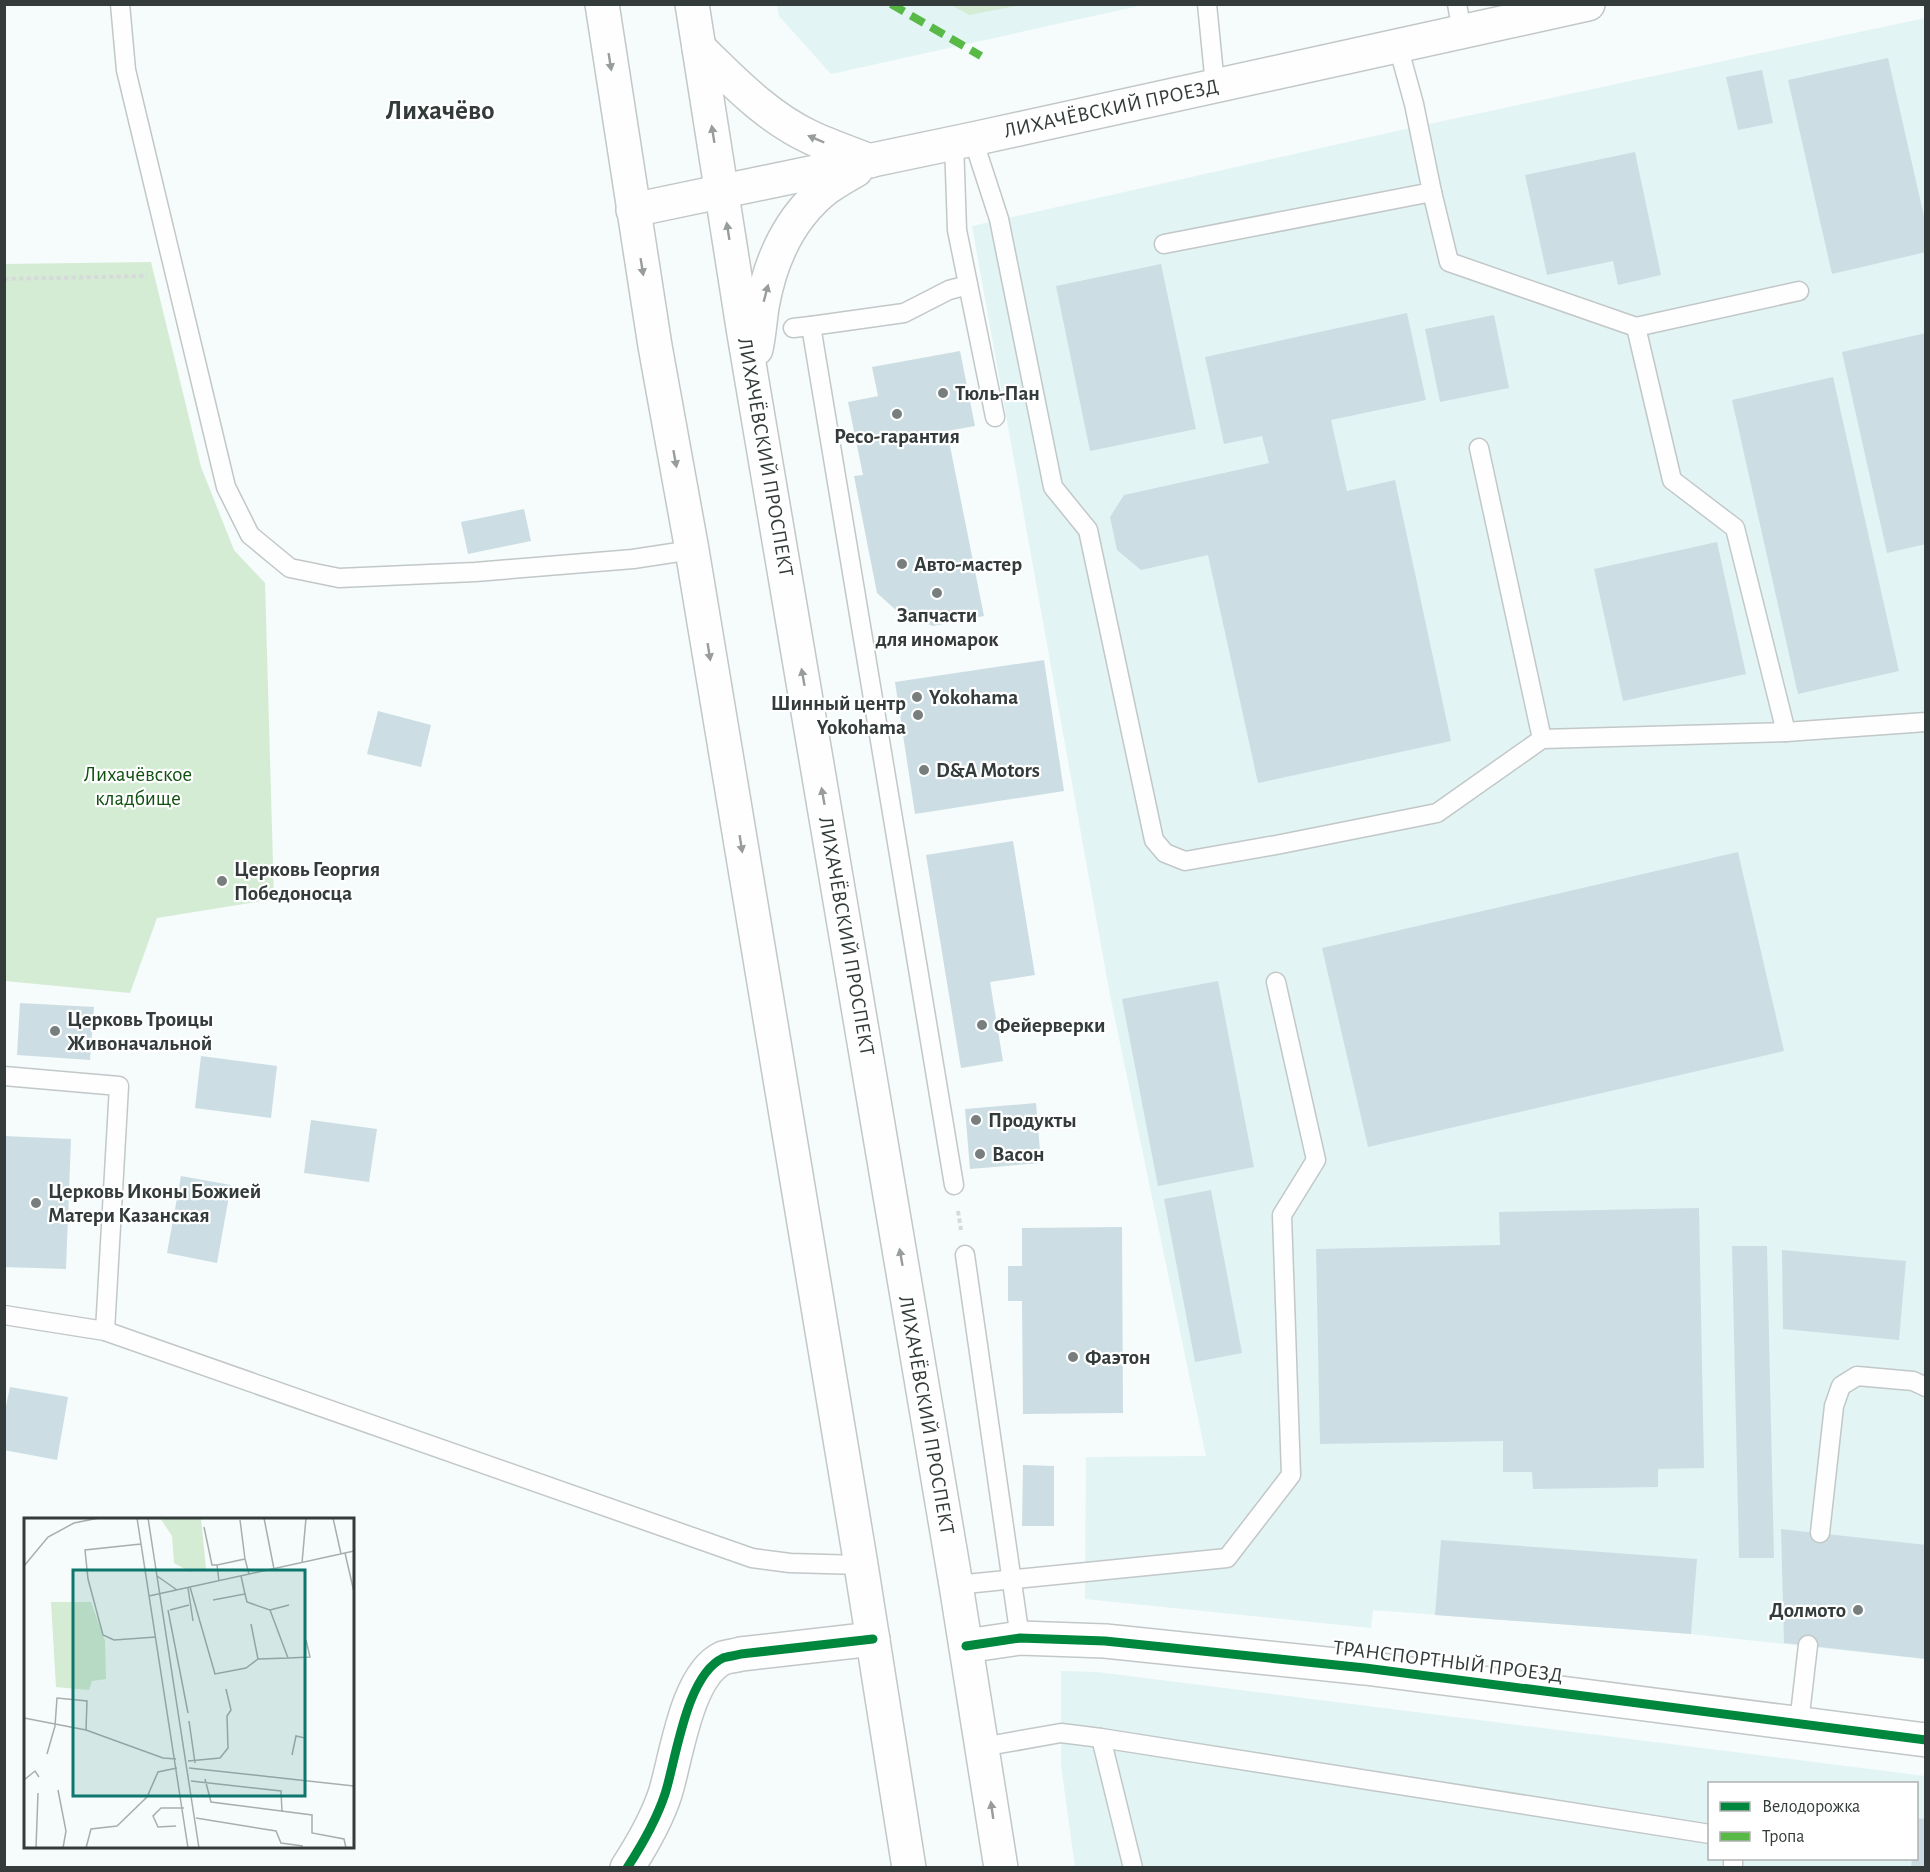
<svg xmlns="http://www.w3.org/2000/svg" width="1930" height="1872" viewBox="0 0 1930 1872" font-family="'Alegreya Sans',sans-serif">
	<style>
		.built { fill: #e2f4f4; fill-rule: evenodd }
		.green { fill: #d4ecd4 }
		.building { fill: #ccdee4 }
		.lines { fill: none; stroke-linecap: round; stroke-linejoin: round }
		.lane-casing { stroke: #c2c7c7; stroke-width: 21 }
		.street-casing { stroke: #c2c7c7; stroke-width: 36 }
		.secondary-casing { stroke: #c2c7c7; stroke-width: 36 }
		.path { stroke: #d7dada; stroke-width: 4; stroke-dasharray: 4.5 3; stroke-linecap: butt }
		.lane { stroke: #fefefe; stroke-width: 18 }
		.street { stroke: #fefefe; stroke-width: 33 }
		.secondary { stroke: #fefefe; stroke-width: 33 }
		.quiet { stroke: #58b947; stroke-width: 8; stroke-dasharray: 15 8; stroke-linecap: butt }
		.cycleway-casing { stroke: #fff; stroke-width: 13 }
		.cycleway { stroke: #00873e; stroke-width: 9 }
		.oneway { fill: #999c9c }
		.poi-dot { fill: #787e7e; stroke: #fff; stroke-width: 2 }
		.labels { text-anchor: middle; stroke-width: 4.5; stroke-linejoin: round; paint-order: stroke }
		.street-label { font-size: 21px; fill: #343b3b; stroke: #fff }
		.poi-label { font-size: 21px; font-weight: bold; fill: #343b3b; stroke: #fff; text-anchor: start }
		.park-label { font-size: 21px; fill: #105110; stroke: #fff }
		.district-label { font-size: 27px; font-weight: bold; fill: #343b3b; stroke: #fff }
		.inset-road { fill: none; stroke: #a8aeae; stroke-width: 1.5 }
		.view { fill: #0f766e; fill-opacity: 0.15; stroke: #0f766e; stroke-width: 3 }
		.inset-edge { fill: none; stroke: #343b3b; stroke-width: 3 }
	</style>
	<rect width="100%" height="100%" fill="#f6fbfb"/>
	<g class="built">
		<path d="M 777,5 L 1143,5 L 831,74 L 779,16 Z"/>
		<path d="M 1925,18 L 1925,1659 L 1691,1634 L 1373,1610 L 1371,1628 L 1085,1599 L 1086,1457 L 1206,1456 L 1110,995 L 972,226 L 1406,129 Z"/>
		<path d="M 1061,1671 L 1097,1672 L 1925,1776 L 1925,1867 L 1075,1867 L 1061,1765 ZM 1710,1784 L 1916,1784 L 1916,1858 L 1710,1858 Z"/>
	</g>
	<g class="green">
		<path d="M 951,5 L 1021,5 L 969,15 Z"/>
		<path d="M 151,262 L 201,467 L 234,550 L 265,583 L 274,899 L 157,918 L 130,993 L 5,981 L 5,264 Z"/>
	</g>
	<g class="building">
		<path d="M 1888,58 L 1926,225 L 1926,252 L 1832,274 L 1788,80 Z"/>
		<path d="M 1762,70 L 1773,123 L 1738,130 L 1726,77 Z"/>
		<path d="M 1635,152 L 1661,275 L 1618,285 L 1613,261 L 1547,275 L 1525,175 Z"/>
		<path d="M 1161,264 L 1196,429 L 1090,451 L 1056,286 Z"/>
		<path d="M 1407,313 L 1426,400 L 1331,420 L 1347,491 L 1395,480 L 1451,741 L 1258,783 L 1208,555 L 1141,570 L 1117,550 L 1110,517 L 1124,495 L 1269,463 L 1262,436 L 1224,444 L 1205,357 Z"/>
		<path d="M 1494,315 L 1509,388 L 1440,402 L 1425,329 Z"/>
		<path d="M 1926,333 L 1926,544 L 1887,553 L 1842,352 Z"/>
		<path d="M 960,351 L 975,426 L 947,431 L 984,616 L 933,626 L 898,612 L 877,593 L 854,476 L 863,475 L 848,402 L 878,396 L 872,367 Z"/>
		<path d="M 1833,377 L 1899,671 L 1798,694 L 1732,400 Z"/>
		<path d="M 524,509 L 531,541 L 468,554 L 461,522 Z"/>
		<path d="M 1717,542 L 1746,674 L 1623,701 L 1594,569 Z"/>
		<path d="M 1044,660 L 1064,791 L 915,814 L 895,682 Z"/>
		<path d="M 378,711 L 431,725 L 421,767 L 367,754 Z"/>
		<path d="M 1013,841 L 1035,975 L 990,982 L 1003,1061 L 961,1068 L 926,855 Z"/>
		<path d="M 1738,852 L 1784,1051 L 1368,1147 L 1322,948 Z"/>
		<path d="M 1218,981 L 1254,1167 L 1158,1186 L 1122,999 Z"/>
		<path d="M 20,1003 L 94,1007 L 90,1060 L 17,1055 Z"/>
		<path d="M 201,1056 L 277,1066 L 271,1118 L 195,1108 Z"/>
		<path d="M 1036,1103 L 1041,1163 L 970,1169 L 965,1109 Z"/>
		<path d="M 311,1120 L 377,1129 L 369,1182 L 304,1173 Z"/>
		<path d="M 4,1136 L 71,1139 L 66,1269 L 4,1267 Z"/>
		<path d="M 181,1176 L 231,1185 L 217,1263 L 167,1253 Z"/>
		<path d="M 1211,1190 L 1242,1353 L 1195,1362 L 1164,1199 Z"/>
		<path d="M 1699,1208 L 1704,1468 L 1658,1469 L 1658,1487 L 1533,1489 L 1532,1472 L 1503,1472 L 1503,1441 L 1320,1444 L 1316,1249 L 1500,1245 L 1499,1212 Z"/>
		<path d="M 1122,1227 L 1123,1413 L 1023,1414 L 1022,1301 L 1008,1301 L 1008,1266 L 1022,1266 L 1022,1228 Z"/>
		<path d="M 1732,1246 L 1767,1246 L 1774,1558 L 1739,1558 Z"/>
		<path d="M 1782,1250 L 1906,1261 L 1899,1340 L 1783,1329 Z"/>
		<path d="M 10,1387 L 68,1397 L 57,1460 L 4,1450 L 4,1416 Z"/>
		<path d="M 1023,1465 L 1054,1466 L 1054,1526 L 1022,1526 Z"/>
		<path d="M 1781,1529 L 1926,1545 L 1926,1659 L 1784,1643 Z"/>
		<path d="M 1441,1540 L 1697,1559 L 1691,1634 L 1435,1615 Z"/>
		<path d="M 1917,1818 L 1926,1819 L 1926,1868 L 1911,1868 L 1912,1858 L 1916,1858 Z"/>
	</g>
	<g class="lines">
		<g class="lane-casing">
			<g id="lane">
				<path d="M 120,4 L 126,70 L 226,487 L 250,535 L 290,568 L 339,578 L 475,572 L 633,559 L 692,550"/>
				<path d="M 1207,4 L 1215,85"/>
				<path d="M 1457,4 L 1462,32"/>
				<path d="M 973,139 L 999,219 L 1053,487 L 1088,530 L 1154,840 L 1165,853 L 1185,861 L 1276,845 L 1437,813 L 1542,739 L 1786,732 L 1735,528 L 1672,480 L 1636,327 L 1449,262 L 1432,192"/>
				<path d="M 954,142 L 957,230 L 995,417"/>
				<path d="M 1164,244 L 1432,192 L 1414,104 L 1398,46"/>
				<path d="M 811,326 L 904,313 L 949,290 L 968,285"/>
				<path d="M 1636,327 L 1799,291"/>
				<path d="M 793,328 L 811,326 L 954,1185"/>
				<path d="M 1479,448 L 1542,739"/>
				<path d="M 1786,732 L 1926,722"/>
				<path d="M 4,1076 L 119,1086 L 105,1331"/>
				<path d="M 965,1255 L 1020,1638"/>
				<path d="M 4,1315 L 105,1331 L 752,1558 L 790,1563 L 861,1565"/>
				<path d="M 1820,1533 L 1834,1406 L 1841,1386 L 1857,1376 L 1913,1381 L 1926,1387"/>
				<path d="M 956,1585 L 1227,1558 L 1291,1475 L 1282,1215 L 1316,1160 L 1276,982"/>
				<path d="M 1799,1723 L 1808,1645"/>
				<path d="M 1101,1738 L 1133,1868"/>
				<path d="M 982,1747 L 1061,1733 L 1101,1738 L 1710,1834"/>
				<path d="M 1733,1858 L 1733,1868"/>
			</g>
		</g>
		<g class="street-casing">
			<g id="street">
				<path d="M 966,1646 L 1020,1638 L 1105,1641 L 1365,1668 L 1926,1740"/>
				<path d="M 627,1868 C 642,1845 656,1821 665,1794 C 676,1760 686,1675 723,1658 C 728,1656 735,1656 741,1654 L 873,1639"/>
			</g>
		</g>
		<g class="secondary-casing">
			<g id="secondary">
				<path d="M 602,4 L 655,346 L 692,550 L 861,1565 L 909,1868"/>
				<path d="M 692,4 L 744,334 L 956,1585 L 1001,1868"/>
				<path d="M 699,48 C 733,81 767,117 810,137 C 829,146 850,153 870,161"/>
				<path d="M 633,210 L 973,139 L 1588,4"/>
				<path d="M 756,349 C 759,335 760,321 762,307 C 770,261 790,216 828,187 C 837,181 847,175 856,170"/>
			</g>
		</g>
		<g class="path">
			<path d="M 4,279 L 147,276"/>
			<path d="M 958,1211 L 961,1230"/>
		</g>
		<use href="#lane" class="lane"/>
		<use href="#street" class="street"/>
		<use href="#secondary" class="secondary"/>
		<path class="quiet" d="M 891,4 L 981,56"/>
		<g class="cycleway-casing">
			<g id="cycleway">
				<path d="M 966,1646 L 1020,1638 L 1105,1641 L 1365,1668 L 1926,1740"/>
				<path d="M 627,1868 C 642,1845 656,1821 665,1794 C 676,1760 686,1675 723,1658 C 728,1656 735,1656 741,1654 L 873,1639"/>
			</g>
		</g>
		<use href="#cycleway" class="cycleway"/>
	</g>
	<defs><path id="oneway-solid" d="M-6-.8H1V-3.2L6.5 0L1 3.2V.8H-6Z" transform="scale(1.5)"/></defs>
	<g class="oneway">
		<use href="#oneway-solid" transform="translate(610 62) rotate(81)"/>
		<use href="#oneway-solid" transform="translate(713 134) rotate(-99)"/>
		<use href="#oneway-solid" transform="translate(816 139) rotate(-157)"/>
		<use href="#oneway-solid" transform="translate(728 231) rotate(-99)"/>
		<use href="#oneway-solid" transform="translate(642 267) rotate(81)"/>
		<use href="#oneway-solid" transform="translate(766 293) rotate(-75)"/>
		<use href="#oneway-solid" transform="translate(675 459) rotate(80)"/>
		<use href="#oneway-solid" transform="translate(709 652) rotate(81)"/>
		<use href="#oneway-solid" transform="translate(803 677) rotate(-100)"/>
		<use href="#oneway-solid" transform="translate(823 796) rotate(-100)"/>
		<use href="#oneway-solid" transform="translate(741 844) rotate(81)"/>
		<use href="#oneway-solid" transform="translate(901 1257) rotate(-100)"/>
		<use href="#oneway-solid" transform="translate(992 1810) rotate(-98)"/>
	</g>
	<g class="poi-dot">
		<circle cx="943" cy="393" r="6"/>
		<circle cx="897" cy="414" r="6"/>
		<circle cx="902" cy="564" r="6"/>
		<circle cx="937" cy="593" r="6"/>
		<circle cx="917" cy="697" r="6"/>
		<circle cx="918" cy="715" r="6"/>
		<circle cx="924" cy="770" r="6"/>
		<circle cx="222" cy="881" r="6"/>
		<circle cx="982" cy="1025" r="6"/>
		<circle cx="55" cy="1031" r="6"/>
		<circle cx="976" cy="1120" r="6"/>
		<circle cx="980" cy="1154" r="6"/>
		<circle cx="36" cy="1203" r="6"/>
		<circle cx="1073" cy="1357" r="6"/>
		<circle cx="1858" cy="1610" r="6"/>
	</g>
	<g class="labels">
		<g class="street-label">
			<text transform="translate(1111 108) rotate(-12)" y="7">ЛИХАЧЁВСКИЙ ПРОЕЗД</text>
			<text transform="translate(766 457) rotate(80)" y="7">ЛИХАЧЁВСКИЙ ПРОСПЕКТ</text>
			<text transform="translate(847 936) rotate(80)" y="7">ЛИХАЧЁВСКИЙ ПРОСПЕКТ</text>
			<text transform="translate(927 1415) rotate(80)" y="7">ЛИХАЧЁВСКИЙ ПРОСПЕКТ</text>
			<text transform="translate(1448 1661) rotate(7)" y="7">ТРАНСПОРТНЫЙ ПРОЕЗД</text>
		</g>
		<g class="poi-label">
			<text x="955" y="400">Тюль-Пан</text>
			<text x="897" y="443" text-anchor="middle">Ресо-гарантия</text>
			<text x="914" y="571">Авто-мастер</text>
			<text x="937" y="622" text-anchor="middle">Запчасти<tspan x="937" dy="24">для иномарок</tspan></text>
			<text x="929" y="704">Yokohama</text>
			<text x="906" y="710" text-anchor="end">Шинный центр<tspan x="906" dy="24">Yokohama</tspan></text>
			<text x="936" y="777">D&amp;A Motors</text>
			<text x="234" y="876">Церковь Георгия<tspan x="234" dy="24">Победоносца</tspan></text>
			<text x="67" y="1026">Церковь Троицы<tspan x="67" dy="24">Живоначальной</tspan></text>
			<text x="994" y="1032">Фейерверки</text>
			<text x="988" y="1127">Продукты</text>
			<text x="992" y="1161">Васон</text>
			<text x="48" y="1198">Церковь Иконы Божией<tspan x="48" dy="24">Матери Казанская</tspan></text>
			<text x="1085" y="1364">Фаэтон</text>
			<text x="1846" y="1617" text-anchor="end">Долмото</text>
		</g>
		<g class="park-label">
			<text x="138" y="781">Лихачёвское<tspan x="138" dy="24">кладбище</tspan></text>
		</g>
		<g class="district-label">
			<text x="440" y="119">Лихачёво</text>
		</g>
	</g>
	<g transform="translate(24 1518)">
		<rect width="330" height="330" fill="#f6fbfb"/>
		<path d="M 136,0 L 177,0 L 182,51 L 166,54 L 150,45 L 148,18 ZM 27,84 L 67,84 L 81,123 L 82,161 L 68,163 L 65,172 L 32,169 Z" fill="#d4ecd4"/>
		<path class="inset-road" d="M 113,0 L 164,330M 124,0 L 175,330M 240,0 L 250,51M 309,0 L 317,36M 216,2 L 221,41M 180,9 L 188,47 L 193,47M 117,26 L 61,32 L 64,61 L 79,117 L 90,122 L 132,119M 321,35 L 330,74M 278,45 L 282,0M 0,48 L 24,19 L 50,5 L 75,0M 133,58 L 153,72M 195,63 L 193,47 L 221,41 L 225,56M 166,69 L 191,156 L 222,150 L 234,141 L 264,140 L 246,92 L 223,84 L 221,76M 164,70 L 169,103M 125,78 L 330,33M 189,82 L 221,76 L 217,58M 144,92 L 164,195M 146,92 L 165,87M 246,92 L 265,87M 227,106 L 234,141M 264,140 L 286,139 L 282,122M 0,200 L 62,212 L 139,240 L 152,241M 165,203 L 171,245M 23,236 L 31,208 L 33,180 L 63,183 L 62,212M 268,237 L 272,218 L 281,220 L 281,230M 164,243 L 196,240 L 204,230 L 203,198 L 207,192 L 202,171M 165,250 L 330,268M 181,261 L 187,284 L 288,297 L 288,315 L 320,321 L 322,330M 0,262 L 11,253 L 15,259M 167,263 L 257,273 L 258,294M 34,272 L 42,313 L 39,330M 172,300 L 252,313 L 257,325 L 279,328M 152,308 L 134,309 L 129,298 L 137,290 L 160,290M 12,330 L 14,275M 62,330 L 67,311 L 93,308 L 123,279 L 134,254 L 153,250"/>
		<path class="view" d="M 49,52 L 281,52 L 281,278 L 49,278 Z"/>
		<rect width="330" height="330" class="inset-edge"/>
	</g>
	<rect width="1930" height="1872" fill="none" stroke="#343b3b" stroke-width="12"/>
	<rect x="1708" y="1782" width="210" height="78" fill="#ffffff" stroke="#aeb1b1" stroke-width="1.5"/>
	<rect x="1720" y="1802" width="30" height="9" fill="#00873e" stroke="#aeb1b1" stroke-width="1.5"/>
	<text x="1762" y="1812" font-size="18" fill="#343b3b">Велодорожка</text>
	<rect x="1720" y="1832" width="30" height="9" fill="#58b947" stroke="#aeb1b1" stroke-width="1.5"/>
	<text x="1762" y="1842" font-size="18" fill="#343b3b">Тропа</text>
</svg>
